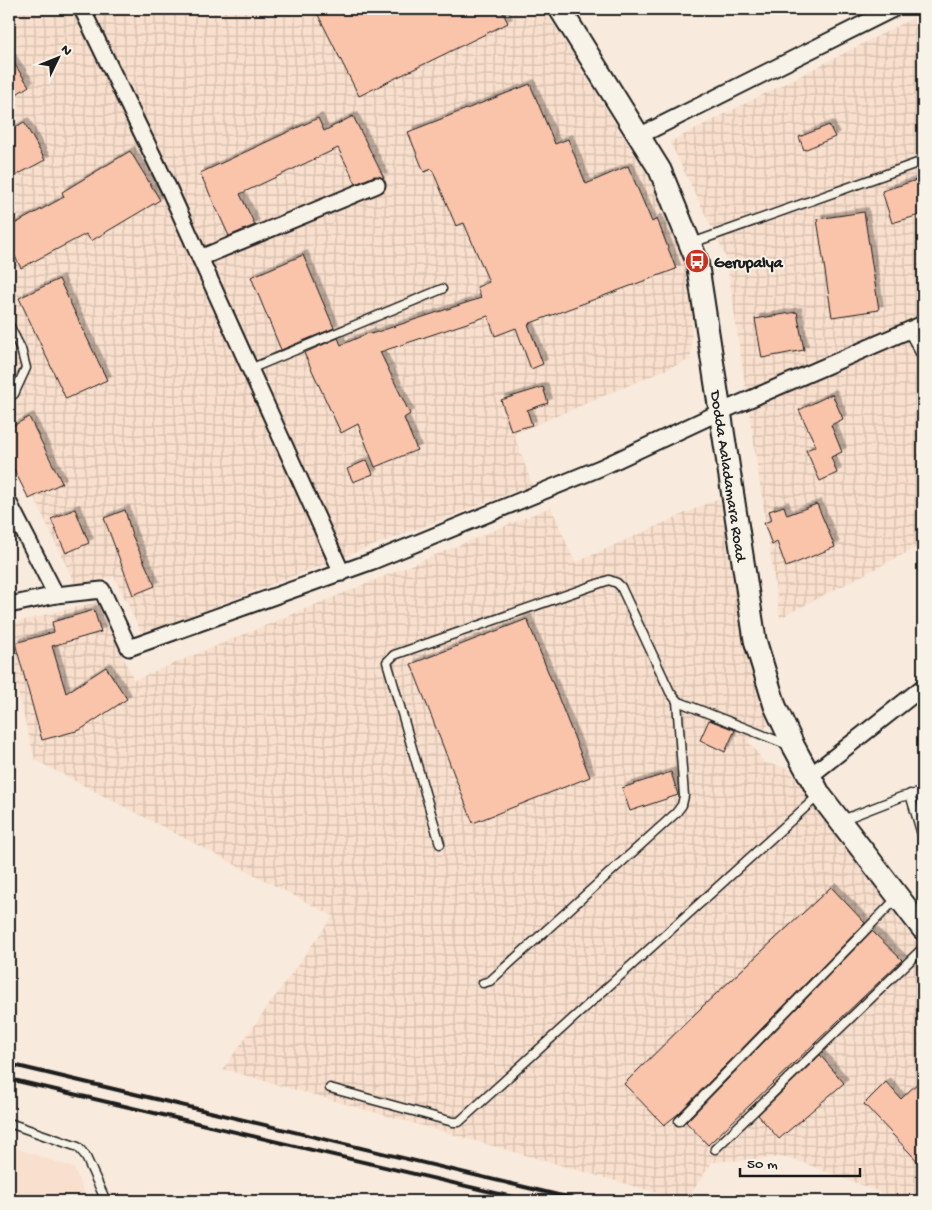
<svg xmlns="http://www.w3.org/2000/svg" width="932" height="1210" viewBox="0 0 932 1210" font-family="'Gochi Hand',sans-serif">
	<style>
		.built { fill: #f9dfcd }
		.industrial { fill: url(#industrial-grid) }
		.building { fill: #fac4ab; stroke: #1c1c1c; filter: url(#shadow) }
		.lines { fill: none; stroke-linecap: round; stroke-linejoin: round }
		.service-casing { stroke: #1c1c1c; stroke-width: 11 }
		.minor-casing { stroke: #1c1c1c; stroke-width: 19 }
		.secondary-casing { stroke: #1c1c1c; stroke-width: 25 }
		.service { stroke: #f7f3e8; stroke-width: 8 }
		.minor { stroke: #f7f3e8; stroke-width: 15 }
		.secondary { stroke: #f7f3e8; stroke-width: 21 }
		.rail { stroke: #1c1c1c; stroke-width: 4 }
		.labels { text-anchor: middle; stroke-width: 4; stroke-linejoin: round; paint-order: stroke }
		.poi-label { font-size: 16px; font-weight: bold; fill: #1c1c1c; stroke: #f7f3e8; text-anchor: start }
		.street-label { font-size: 16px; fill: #1c1c1c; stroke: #f7f3e8 }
	</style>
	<defs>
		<pattern id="industrial-grid" width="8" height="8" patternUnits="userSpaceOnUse" patternTransform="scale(1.25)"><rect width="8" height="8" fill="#f9dfcd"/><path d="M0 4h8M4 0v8" fill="none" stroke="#d5bfaf"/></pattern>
		<filter id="shadow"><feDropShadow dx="4.5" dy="-4.5" stdDeviation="0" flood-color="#0004"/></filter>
	</defs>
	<rect width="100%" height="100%" fill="#f8eadc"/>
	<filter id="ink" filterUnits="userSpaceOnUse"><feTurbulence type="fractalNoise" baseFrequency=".02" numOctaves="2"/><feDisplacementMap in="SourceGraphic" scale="10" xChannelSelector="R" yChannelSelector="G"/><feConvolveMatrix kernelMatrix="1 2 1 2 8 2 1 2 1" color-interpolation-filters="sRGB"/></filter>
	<g filter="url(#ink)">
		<path class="built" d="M 9,1146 L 74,1168 L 87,1201 L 9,1201 Z"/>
		<g class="industrial">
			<path d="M 9,9 L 544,9 L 653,184 L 693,283 L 691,359 L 514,434 L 532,485 L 142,634 L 114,576 L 77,588 L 9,444 Z"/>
			<path d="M 923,13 L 923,544 L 780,618 L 726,257 L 670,142 Z"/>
			<path d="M 719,498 L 768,726 L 748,741 L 765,763 L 788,768 L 923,952 L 923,1201 L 903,1201 L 788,1157 L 712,1162 L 686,1201 L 223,1069 L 333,916 L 35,760 L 9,658 L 9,624 L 97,602 L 134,680 L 551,507 L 575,563 Z"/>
		</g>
		<g class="building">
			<path d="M 315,9 L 501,9 L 508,23 L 359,96 Z"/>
			<path d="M 9,56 L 29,86 L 9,99 Z"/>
			<path d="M 530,84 L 555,144 L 568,139 L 586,184 L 628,166 L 652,222 L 657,219 L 676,269 L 528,324 L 543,364 L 531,369 L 516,328 L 495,336 L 488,316 L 380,352 L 410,414 L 404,418 L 417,450 L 375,467 L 358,424 L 341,433 L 304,353 L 338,338 L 341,345 L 371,332 L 371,334 L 481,298 L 477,287 L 489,282 L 464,223 L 456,226 L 432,169 L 424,172 L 408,132 Z"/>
			<path d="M 353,116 L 384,178 L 374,176 L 356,184 L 338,148 L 240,194 L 255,225 L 229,236 L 200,173 L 318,118 L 324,131 Z"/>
			<path d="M 24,122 L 45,160 L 9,179 L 9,131 Z"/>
			<path d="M 829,125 L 835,137 L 804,150 L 799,137 Z"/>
			<path d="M 130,151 L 160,200 L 91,241 L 86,234 L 21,268 L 9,245 L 9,227 L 64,197 L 62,192 Z"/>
			<path d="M 923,178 L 923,214 L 892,223 L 882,191 Z"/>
			<path d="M 864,212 L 879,310 L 832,317 L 817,219 Z"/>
			<path d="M 303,255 L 334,328 L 281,350 L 251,277 Z"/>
			<path d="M 59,279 L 107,380 L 66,399 L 19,298 Z"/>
			<path d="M 797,312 L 804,350 L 762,358 L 755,319 Z"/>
			<path d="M 543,387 L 548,403 L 527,410 L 532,425 L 511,431 L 501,400 Z"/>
			<path d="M 832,394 L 843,419 L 831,425 L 842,452 L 831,457 L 837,473 L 820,481 L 806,450 L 816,446 L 799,410 Z"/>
			<path d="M 29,417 L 62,483 L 29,499 L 9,460 L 9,428 Z"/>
			<path d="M 367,460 L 373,474 L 353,482 L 347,469 Z"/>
			<path d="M 817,504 L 835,547 L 786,567 L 777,542 L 772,545 L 764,523 L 772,520 L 769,511 L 784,506 L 787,515 Z"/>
			<path d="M 75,509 L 89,543 L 66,553 L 51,519 Z"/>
			<path d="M 125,510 L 132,535 L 155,586 L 133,595 L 104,518 Z"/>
			<path d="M 94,610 L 101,632 L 52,646 L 66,693 L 106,667 L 127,699 L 80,730 L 42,740 L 15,643 L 54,632 L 52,622 Z"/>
			<path d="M 527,619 L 590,777 L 473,823 L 411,664 Z"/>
			<path d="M 709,720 L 735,730 L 725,752 L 700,740 Z"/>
			<path d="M 671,772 L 678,795 L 630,811 L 622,788 Z"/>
			<path d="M 831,887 L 865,923 L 678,1114 L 664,1125 L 624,1084 L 703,1006 Z"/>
			<path d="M 872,931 L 902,960 L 708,1145 L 686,1122 Z"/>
			<path d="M 820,1055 L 844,1083 L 779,1139 L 758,1115 Z"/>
			<path d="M 923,1078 L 923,1167 L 864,1104 L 886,1082 L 901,1099 Z"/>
		</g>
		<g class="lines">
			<g class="service-casing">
				<g id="service">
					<path d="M 692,243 L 923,161"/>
					<path d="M 9,325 L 21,349 L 26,368 L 14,394"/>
					<path d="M 908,331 L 923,358"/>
					<path d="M 250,369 L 442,289"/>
					<path d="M 910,794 L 923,838"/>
					<path d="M 842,820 L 901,797 L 923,792"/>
					<path d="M 440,844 L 387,662 L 394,655 L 609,580 L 617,583 L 621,587 L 670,692 L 677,701 L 788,745"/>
					<path d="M 483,983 L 490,981 L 676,813 L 682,805 L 684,796 L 677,701"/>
					<path d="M 330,1088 L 453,1122 L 459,1122 L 819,795"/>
					<path d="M 679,1121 L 897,898"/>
					<path d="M 9,1123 L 78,1147 L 85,1155 L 106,1201"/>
					<path d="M 715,1149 L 923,948"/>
				</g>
			</g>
			<g class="minor-casing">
				<g id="minor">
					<path d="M 82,9 L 169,189 L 342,573"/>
					<path d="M 639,136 L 893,9"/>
					<path d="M 200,258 L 377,185"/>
					<path d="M 9,503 L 56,595"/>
					<path d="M 9,605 L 56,595 L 102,590 L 129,648 L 373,561 L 600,468 L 720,412 L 923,324"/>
					<path d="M 810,776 L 923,687"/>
				</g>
			</g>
			<g class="secondary-casing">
				<g id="secondary">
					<path id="s1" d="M 560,9 L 660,170 L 697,261 L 755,640 L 775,706 L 794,747 L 820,795 L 923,929"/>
				</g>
			</g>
			<use href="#service" class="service"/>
			<use href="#minor" class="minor"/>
			<use href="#secondary" class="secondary"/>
			<g class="rail">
				<path d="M 9,1064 L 583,1201"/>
				<path d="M 9,1079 L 530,1201"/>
			</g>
		</g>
	</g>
	<defs>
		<g id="bus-disc" transform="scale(1.25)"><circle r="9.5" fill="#c8321e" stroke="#f7f3e8"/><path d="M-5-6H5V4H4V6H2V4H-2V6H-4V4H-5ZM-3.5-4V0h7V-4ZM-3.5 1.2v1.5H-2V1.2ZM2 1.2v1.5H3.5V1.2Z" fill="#fff"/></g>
	</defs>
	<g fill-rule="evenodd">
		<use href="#bus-disc" x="697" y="261"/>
	</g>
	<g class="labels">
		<g class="poi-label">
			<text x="714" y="267">Gerupalya</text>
		</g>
		<g class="street-label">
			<text dy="6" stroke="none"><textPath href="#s1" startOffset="505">Dodda Aaladamara Road</textPath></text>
		</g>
	</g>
	<rect width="932" height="1210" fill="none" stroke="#f7f3e8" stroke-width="30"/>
	<rect x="15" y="15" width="902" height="1180" fill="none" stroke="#1c1c1c" stroke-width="2" filter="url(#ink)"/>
	<g transform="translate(58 58) rotate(47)" stroke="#f7f3e8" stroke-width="4" paint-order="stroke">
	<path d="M0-4L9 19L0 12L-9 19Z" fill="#1c1c1c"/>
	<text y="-8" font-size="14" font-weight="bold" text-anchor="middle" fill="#1c1c1c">N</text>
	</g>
	<path d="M740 1168v8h120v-8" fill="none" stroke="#1c1c1c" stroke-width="2.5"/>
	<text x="747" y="1168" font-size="15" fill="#1c1c1c" stroke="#f7f3e8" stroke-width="4" paint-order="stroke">50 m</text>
</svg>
